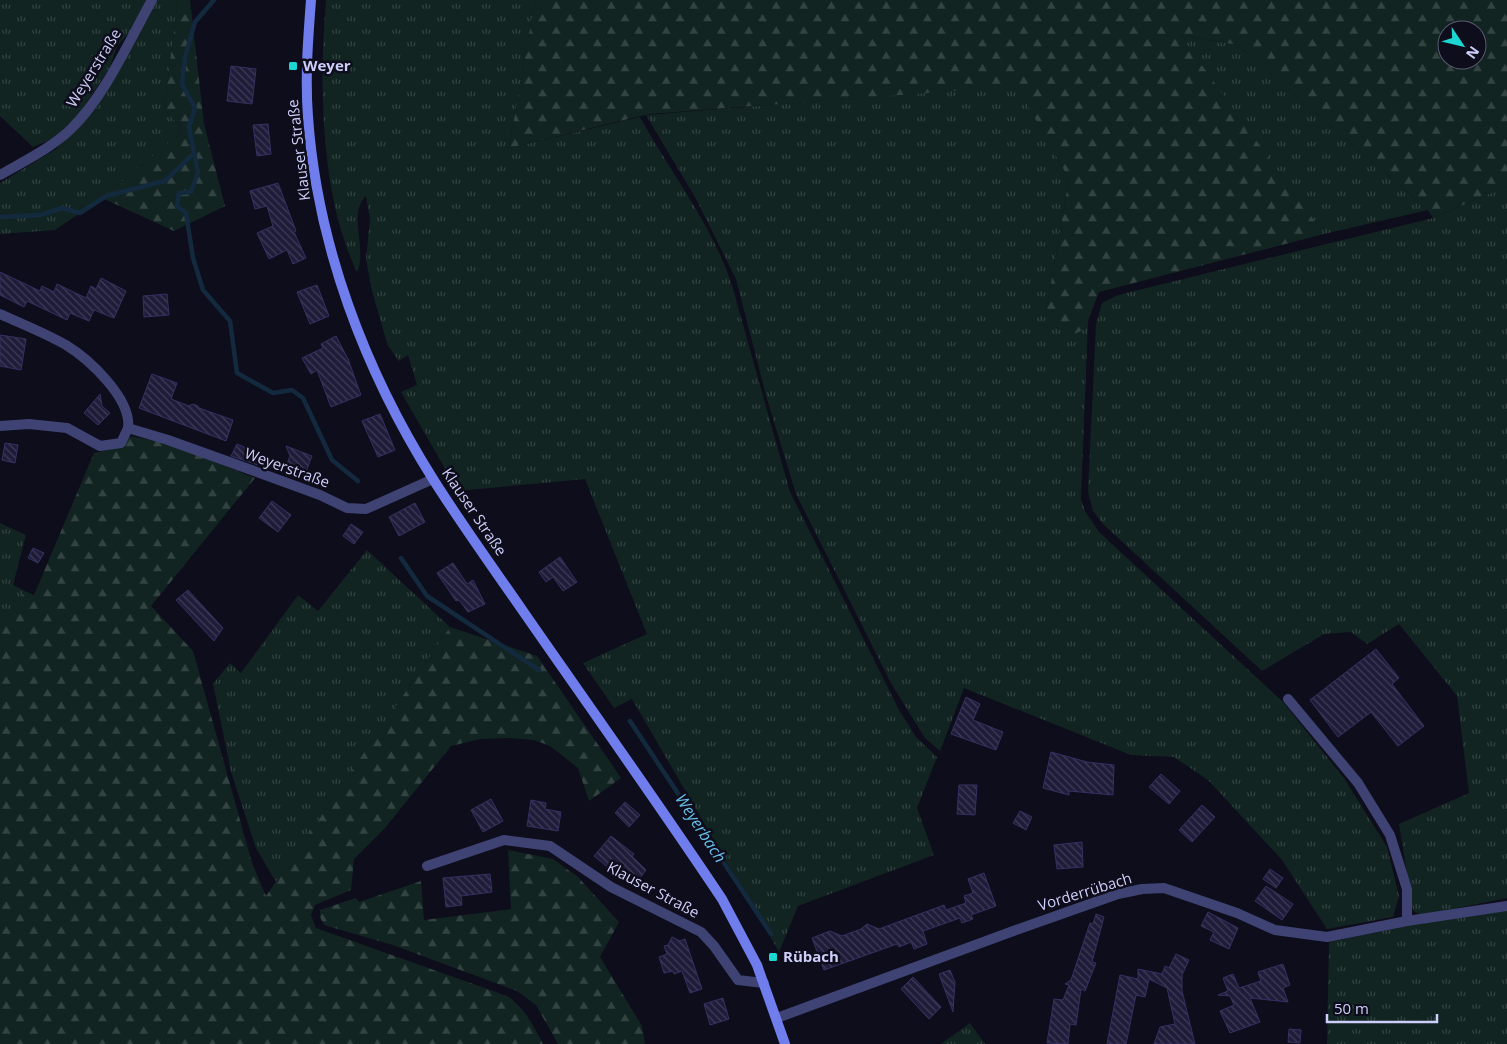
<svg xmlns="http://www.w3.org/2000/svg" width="1507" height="1044" viewBox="0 0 1507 1044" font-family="'Open Sans',sans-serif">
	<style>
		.grass { fill: url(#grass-tufts) }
		.forest { fill: url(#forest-firs); fill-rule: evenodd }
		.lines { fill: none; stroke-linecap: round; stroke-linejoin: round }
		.stream { stroke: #132a3e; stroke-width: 4.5 }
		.building { fill: url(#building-back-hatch); stroke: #343163 }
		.street { stroke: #3e4374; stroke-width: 10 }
		.secondary { stroke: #707eed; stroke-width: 10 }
		.poi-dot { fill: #1bd7d1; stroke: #0e0d1b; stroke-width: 2 }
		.labels { text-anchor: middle; stroke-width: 5; stroke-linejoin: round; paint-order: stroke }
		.poi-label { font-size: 15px; font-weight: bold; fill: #cdcef9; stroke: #0e0d1b; text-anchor: start }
		.street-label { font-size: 15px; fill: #cdcef9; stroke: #0e0d1b }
		.water-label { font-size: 16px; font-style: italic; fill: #68c1ec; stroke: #0e0d1b }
	</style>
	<defs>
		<pattern id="grass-tufts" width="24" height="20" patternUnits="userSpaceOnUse" patternTransform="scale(1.25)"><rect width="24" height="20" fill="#112421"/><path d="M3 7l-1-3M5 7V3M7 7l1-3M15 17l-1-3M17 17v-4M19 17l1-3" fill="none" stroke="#324342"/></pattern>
		<pattern id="forest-firs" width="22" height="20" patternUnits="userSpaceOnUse" patternTransform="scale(1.25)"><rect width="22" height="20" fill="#112421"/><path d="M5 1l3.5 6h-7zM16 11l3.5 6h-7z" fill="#324342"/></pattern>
		<pattern id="building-back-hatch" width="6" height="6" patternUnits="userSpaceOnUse" patternTransform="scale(1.25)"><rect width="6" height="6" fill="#1e1c39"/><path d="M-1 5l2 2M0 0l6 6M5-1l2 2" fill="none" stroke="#3e3c56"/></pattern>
	</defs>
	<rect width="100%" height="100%" fill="#0e0d1b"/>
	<g class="grass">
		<path d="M 0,0 L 149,0 L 130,32 L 117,46 L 110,67 L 78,116 L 53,139 L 33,147 L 0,116 Z"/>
		<path d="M 157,0 L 178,0 L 164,108 L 183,131 L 102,198 L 55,230 L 0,234 L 0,183 L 56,149 L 96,108 Z"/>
		<path d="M 326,0 L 535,0 L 509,148 L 640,117 C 671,174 714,226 733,289 L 790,492 L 899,710 L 916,737 L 937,757 L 917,808 L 934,855 L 798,906 L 779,952 L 632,699 L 614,708 L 583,663 L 647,634 L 585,479 L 458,491 L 401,392 L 417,385 L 408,355 L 399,361 L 388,346 L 372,291 L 366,259 L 370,219 L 366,196 C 347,214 368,250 357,272 C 320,195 319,84 326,0 Z"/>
		<path d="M 1179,35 L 1238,45 L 1428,210 L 1324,234 Z"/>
		<path d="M 1017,85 L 1069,179 L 1046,312 L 1085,329 L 1088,319 L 1081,499 L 1085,511 L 1099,532 L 1282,701 L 1344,778 L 1387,847 L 1399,896 L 1393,917 L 1327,929 L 1282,860 L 1208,780 L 1174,757 L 1131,755 L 964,688 L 940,751 L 925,738 L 892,685 L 796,494 L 767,399 L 736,279 L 695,197 L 646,115 Z"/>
		<path d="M 1507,186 L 1507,898 L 1422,915 L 1413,911 L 1399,824 L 1469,793 L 1457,696 L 1399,624 L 1367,644 L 1351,632 L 1324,634 L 1262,671 L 1103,524 L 1093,511 L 1088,491 L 1096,324 L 1102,303 L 1118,295 L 1433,218 Z"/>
		<path d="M 0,523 L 26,535 L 13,585 L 25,591 L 10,615 L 0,616 Z"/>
		<path d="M 367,550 L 450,627 L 276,882 L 256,848 L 231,772 L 213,684 L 230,663 L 241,673 L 298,595 L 318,611 Z"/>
		<path d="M 1507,906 L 1507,1044 L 1327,1044 L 1329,942 Z"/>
		<path d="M 970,1023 L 985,1044 L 941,1044 Z"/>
	</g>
	<g class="forest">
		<path d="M 178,0 L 190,0 L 204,124 L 225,206 L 174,231 L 102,198 L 183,131 L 164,108 Z"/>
		<path d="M 535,0 L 1507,0 L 1507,186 L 1433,218 L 1428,210 L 1238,45 L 1180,35 L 1324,234 L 1099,292 L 1085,329 L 1066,338 L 1046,312 L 1069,179 L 1017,86 L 649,114 L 509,148 ZM 1447,30 L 1477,30 L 1477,60 L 1447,60 Z"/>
		<path d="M 127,436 L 164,442 L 255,478 L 151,606 L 193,651 L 252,863 L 266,896 L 450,627 L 537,656 L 621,778 L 589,801 L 578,768 L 550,746 L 534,740 L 509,738 L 480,739 L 451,746 L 385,828 L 354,859 L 351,890 L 315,905 L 311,915 L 316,928 L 507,996 C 525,1007 533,1026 543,1044 L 0,1044 L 0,616 L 10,614 L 25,591 L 34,595 L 94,453 L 123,446 Z"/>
		<path d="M 508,850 L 553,859 L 578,877 L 619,922 L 600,957 L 642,1026 L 645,1044 L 558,1044 L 536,1005 L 517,991 L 393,945 L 324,925 L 320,917 L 320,910 L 356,898 L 359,902 L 421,881 L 424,920 L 511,909 Z"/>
	</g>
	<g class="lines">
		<g class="stream">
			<path d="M 214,0 L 195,22 L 185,57 L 182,84 L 195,108 L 189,127 L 198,172 L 191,192 L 179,193 L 177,206 L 186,213 L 193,258 L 203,290 L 230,321 L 237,373 L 273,393 L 292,390 L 303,398 L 332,460 L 358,481"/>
			<path d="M 0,217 L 40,215 L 62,208 L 80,213 L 106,196 L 165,181 L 194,153"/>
			<path d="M 401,558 L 427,596 L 539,670"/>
			<path d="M 630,721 L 771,934"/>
		</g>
	</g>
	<g class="building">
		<path d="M 231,66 L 256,69 L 252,104 L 227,101 Z"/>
		<path d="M 268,124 L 271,154 L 257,156 L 253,125 Z"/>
		<path d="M 278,183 L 296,231 L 294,232 L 306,258 L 293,264 L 287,250 L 269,259 L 257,233 L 273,226 L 267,206 L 255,209 L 250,191 Z"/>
		<path d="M 0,272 L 40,291 L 42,286 L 54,292 L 57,284 L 86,298 L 91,286 L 96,289 L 101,278 L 126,291 L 114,318 L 94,310 L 89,321 L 70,313 L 67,320 L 27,301 L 24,307 L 0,295 Z"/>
		<path d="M 317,285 L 329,316 L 310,324 L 297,292 Z"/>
		<path d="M 167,294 L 169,315 L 144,317 L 143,296 Z"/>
		<path d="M 0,335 L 26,339 L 21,370 L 0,366 Z"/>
		<path d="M 336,336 L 348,359 L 361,395 L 331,407 L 317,370 L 311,374 L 302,358 L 323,348 L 321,344 Z"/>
		<path d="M 152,374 L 177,383 L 171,399 L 189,406 L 193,404 L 198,406 L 199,408 L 233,420 L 226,441 L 139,408 Z"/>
		<path d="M 100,394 L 102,406 L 110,413 L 98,425 L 84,413 Z"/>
		<path d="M 380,414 L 395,450 L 378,457 L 362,421 Z"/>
		<path d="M 5,443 L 18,445 L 15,463 L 2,460 Z"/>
		<path d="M 237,444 L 262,455 L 258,465 L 231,456 Z"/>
		<path d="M 286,446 L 312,456 L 304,477 L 285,469 L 290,456 Z"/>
		<path d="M 272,501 L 291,515 L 278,532 L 259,518 Z"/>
		<path d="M 415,503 L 425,522 L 399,536 L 389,517 Z"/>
		<path d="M 351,524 L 363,532 L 354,544 L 343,536 Z"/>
		<path d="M 33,548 L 44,553 L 38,563 L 28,558 Z"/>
		<path d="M 560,557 L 577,582 L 563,591 L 553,577 L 546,582 L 539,572 Z"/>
		<path d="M 453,563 L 467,584 L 473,580 L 485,604 L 468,612 L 459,600 L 456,601 L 437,573 Z"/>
		<path d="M 188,590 L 223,628 L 214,641 L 176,600 Z"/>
		<path d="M 1376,649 L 1399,678 L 1392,684 L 1424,726 L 1398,746 L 1371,712 L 1338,737 L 1310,700 Z"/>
		<path d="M 966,697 L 980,704 L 973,720 L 1003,732 L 996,750 L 951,734 Z"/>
		<path d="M 1051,752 L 1087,762 L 1114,765 L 1113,795 L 1069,791 L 1069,795 L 1043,788 Z"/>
		<path d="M 1161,774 L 1180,791 L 1169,804 L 1149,787 Z"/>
		<path d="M 959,785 L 977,785 L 975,815 L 957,814 Z"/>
		<path d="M 491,799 L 503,821 L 483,832 L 471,810 Z"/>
		<path d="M 531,800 L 546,803 L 545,809 L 561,812 L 558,831 L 527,826 Z"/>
		<path d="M 625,802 L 640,815 L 629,827 L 615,813 Z"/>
		<path d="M 1202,805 L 1215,817 L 1192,842 L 1179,830 Z"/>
		<path d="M 1020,811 L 1032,817 L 1026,830 L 1013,823 Z"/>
		<path d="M 611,836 L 634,854 L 632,856 L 646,870 L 637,882 L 630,876 L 626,882 L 594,856 Z"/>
		<path d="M 1082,842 L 1083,867 L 1057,869 L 1054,845 Z"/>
		<path d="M 1270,869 L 1283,878 L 1276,888 L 1263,879 Z"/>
		<path d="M 984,873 L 996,906 L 971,915 L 973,919 L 962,923 L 960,918 L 923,931 L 927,944 L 914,949 L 911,942 L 899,947 L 897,944 L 824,970 L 812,938 L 830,931 L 842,936 L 861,929 L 867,924 L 879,929 L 944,905 L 946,910 L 966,903 L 964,896 L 973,893 L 968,879 Z"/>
		<path d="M 490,874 L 492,892 L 461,896 L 462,905 L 446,907 L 443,878 Z"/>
		<path d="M 1266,886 L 1293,904 L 1282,920 L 1255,901 Z"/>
		<path d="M 1208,912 L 1238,928 L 1229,949 L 1210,940 L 1214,932 L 1201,926 Z"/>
		<path d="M 1096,914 L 1104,917 L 1092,962 L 1096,963 L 1085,991 L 1081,989 L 1076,1025 L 1070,1024 L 1068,1044 L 1047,1043 L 1054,999 L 1063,1000 L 1069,985 L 1065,984 L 1071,980 L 1090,923 L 1093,924 Z"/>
		<path d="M 672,937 L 680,941 L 685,939 L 702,989 L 690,993 L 682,971 L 674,974 L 673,971 L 664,973 L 659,957 L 667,954 L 664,946 L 668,945 Z"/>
		<path d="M 1176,954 L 1189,960 L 1182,975 L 1182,991 L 1195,1044 L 1154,1044 L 1160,1027 L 1175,1024 L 1167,988 L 1149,979 L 1145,997 L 1136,995 L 1126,1044 L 1107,1044 L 1120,975 L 1138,979 L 1138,969 L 1162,974 L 1165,966 L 1169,968 Z"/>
		<path d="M 1283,964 L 1290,985 L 1283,988 L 1288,1002 L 1250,998 L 1260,1022 L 1230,1033 L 1220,1011 L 1234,1005 L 1230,996 L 1218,995 L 1228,991 L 1223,978 L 1233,974 L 1239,988 L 1261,981 L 1258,972 Z"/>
		<path d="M 950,970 L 955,982 L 953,1012 L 939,974 Z"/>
		<path d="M 913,977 L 941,1007 L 929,1019 L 901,989 Z"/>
		<path d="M 723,998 L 729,1019 L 710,1025 L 704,1004 Z"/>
		<path d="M 1289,1029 L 1301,1030 L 1300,1043 L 1288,1042 Z"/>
	</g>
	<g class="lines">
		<g class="street">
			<path d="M 0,175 C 24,161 50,149 71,129 C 105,96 129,41 152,0"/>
			<path d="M 0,314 C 22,324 45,333 66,345 C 89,359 132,399 128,428 L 168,440 L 268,476 L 320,495 L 347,508 L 366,509 L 433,479"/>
			<path d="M 0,426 L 29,424 L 67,428 L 100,446 L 121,443 L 128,428"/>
			<path d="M 1288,699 L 1358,783 L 1390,835 L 1407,889 L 1407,921"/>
			<path d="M 427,866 L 504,840 L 550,846 L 611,887 L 701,932 L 714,946 L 738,980 L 764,983"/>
			<path d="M 777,1018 L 1016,930 L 1118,894 L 1142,889 L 1164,888 L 1237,913 L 1275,930 L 1327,937 L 1407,921 L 1507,906"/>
		</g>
		<path class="secondary" d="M 311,0 C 308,39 305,78 308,117 C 317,245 365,371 433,479 C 462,525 494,569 525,614 C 591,709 658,803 722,899 L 757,965 L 785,1044"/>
	</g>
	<g class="poi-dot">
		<rect x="288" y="61" width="10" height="10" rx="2.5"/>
		<rect x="768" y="952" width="10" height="10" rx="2.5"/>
	</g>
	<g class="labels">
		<g class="poi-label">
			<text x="303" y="71">Weyer</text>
			<text x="783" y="962">Rübach</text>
		</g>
		<g class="street-label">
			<text transform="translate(94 68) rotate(-58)" y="5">Weyerstraße</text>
			<text transform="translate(299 150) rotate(-97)" y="5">Klauser Straße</text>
			<text transform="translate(287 468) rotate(20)" y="5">Weyerstraße</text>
			<text transform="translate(474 512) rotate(56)" y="5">Klauser Straße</text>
			<text transform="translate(653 890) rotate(28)" y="5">Klauser Straße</text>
			<text transform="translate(1085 892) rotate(-17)" y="5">Vorderrübach</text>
		</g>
		<g class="water-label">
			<text transform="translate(701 828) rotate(57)" y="6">Weyerbach</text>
		</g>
	</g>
	<g transform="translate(1462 45) rotate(125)"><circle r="24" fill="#0e0d1b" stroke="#5a5a74"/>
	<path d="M0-4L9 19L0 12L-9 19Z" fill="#1bd7d1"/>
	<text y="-8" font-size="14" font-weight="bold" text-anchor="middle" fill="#cdcef9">N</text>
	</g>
	<path d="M1327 1014v8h110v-8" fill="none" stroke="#cdcef9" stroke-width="2.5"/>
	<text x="1334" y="1014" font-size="15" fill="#cdcef9" stroke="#0e0d1b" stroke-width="4" paint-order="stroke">50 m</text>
</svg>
